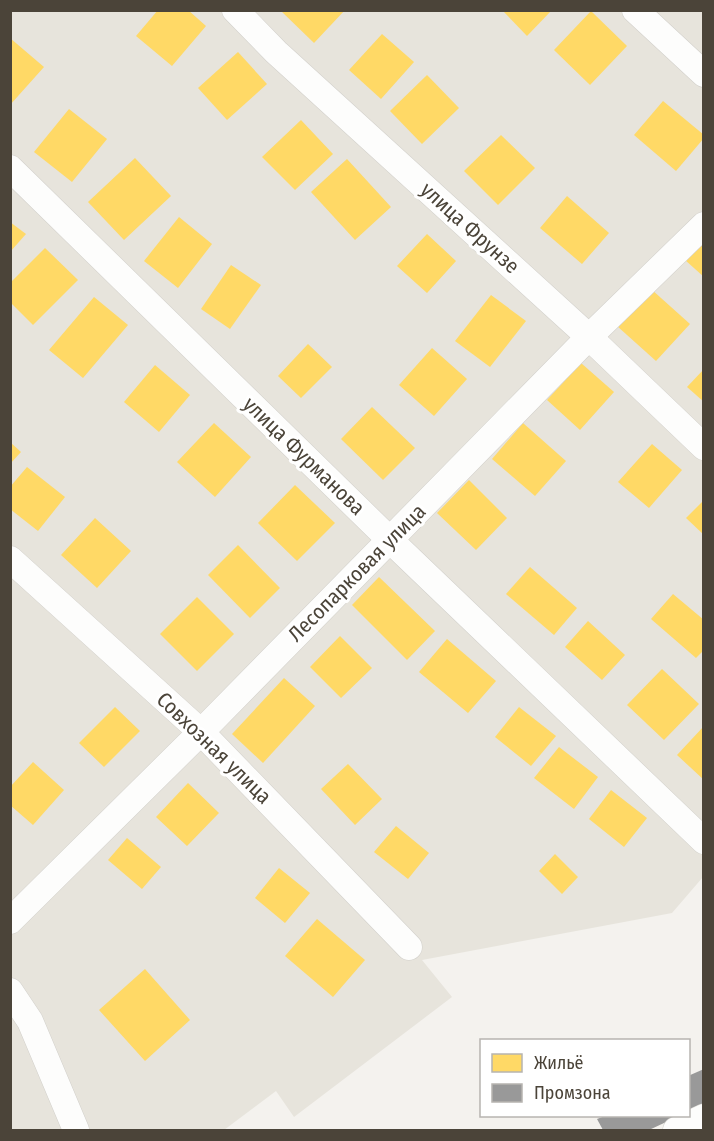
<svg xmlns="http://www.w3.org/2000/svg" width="714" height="1141" viewBox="0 0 714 1141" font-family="'Fira Sans Condensed',sans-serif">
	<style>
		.residential { fill: #e7e4dc }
		.homes { fill: #ffd966 }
		.industry { fill: #999 }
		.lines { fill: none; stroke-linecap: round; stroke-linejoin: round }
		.minor-casing { stroke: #d2d0cb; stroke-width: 27 }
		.minor { stroke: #fdfdfc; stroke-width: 26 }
		.labels { text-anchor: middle; stroke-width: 6; stroke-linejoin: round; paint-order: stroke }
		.street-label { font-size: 21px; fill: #4b4439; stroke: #fff }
	</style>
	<rect width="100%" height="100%" fill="#f4f2ee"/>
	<path class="residential" d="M 10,11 L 703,11 L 703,877 L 672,913 L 422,960 L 452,997 L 294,1117 L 276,1091 L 224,1130 L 11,1130 Z"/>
	<g class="homes">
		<path d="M 158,10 L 188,10 L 206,26 L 172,66 L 136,36 Z"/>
		<path d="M 280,10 L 345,10 L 314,43 Z"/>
		<path d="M 502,10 L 552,10 L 527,36 Z"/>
		<path d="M 591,11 L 627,46 L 590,85 L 554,50 Z"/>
		<path d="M 382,34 L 414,62 L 381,99 L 349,70 Z"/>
		<path d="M 10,38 L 44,67 L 10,105 Z"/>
		<path d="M 238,52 L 267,84 L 227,120 L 198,88 Z"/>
		<path d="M 427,75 L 459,108 L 422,144 L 390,111 Z"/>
		<path d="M 663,101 L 704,135 L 704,138 L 676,171 L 634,135 Z"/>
		<path d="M 69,109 L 107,139 L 72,182 L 34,152 Z"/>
		<path d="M 301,120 L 333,154 L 295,190 L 262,157 Z"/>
		<path d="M 501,135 L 535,168 L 498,205 L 464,171 Z"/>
		<path d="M 135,158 L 171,196 L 124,240 L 88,202 Z"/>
		<path d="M 347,159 L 391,207 L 355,240 L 311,192 Z"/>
		<path d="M 567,196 L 609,233 L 582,264 L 540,228 Z"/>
		<path d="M 179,217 L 212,244 L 178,288 L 144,261 Z"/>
		<path d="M 10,222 L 26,234 L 10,252 Z"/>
		<path d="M 427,234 L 456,261 L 427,293 L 397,266 Z"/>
		<path d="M 704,240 L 704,277 L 685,260 Z"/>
		<path d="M 45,248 L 78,280 L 33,325 L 10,302 L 10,283 Z"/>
		<path d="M 231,265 L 261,285 L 230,329 L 201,309 Z"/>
		<path d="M 651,289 L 690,324 L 656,361 L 617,326 Z"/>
		<path d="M 491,295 L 526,321 L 490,367 L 455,341 Z"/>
		<path d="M 94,297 L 128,325 L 83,378 L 49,350 Z"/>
		<path d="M 308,344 L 332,367 L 301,398 L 278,376 Z"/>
		<path d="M 432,348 L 467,379 L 434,416 L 399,385 Z"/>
		<path d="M 581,363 L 614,392 L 580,430 L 547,400 Z"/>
		<path d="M 155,365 L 190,395 L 159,432 L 124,402 Z"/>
		<path d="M 704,369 L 704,402 L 687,387 Z"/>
		<path d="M 372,407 L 415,448 L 383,480 L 341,439 Z"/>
		<path d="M 214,423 L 251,457 L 215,497 L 177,462 Z"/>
		<path d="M 523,423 L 566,461 L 535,496 L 492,459 Z"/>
		<path d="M 10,442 L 21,452 L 10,464 Z"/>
		<path d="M 652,444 L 682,470 L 649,508 L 618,482 Z"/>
		<path d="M 27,467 L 65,497 L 38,531 L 10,509 L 10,487 Z"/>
		<path d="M 469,480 L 507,518 L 476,550 L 437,513 Z"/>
		<path d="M 295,485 L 335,523 L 297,561 L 258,523 Z"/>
		<path d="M 704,500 L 704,535 L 686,518 Z"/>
		<path d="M 95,518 L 131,551 L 97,588 L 61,555 Z"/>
		<path d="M 238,545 L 280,588 L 250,618 L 208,575 Z"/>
		<path d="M 530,567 L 577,608 L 554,635 L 506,594 Z"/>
		<path d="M 379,577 L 435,631 L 407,660 L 352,605 Z"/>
		<path d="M 673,594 L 704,620 L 704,650 L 696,658 L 651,619 Z"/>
		<path d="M 197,597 L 234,634 L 197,671 L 160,634 Z"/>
		<path d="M 588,621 L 625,655 L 602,680 L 565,647 Z"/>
		<path d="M 340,636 L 372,668 L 341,698 L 310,667 Z"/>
		<path d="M 447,639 L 496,681 L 468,713 L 419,672 Z"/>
		<path d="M 662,669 L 699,704 L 664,740 L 627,705 Z"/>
		<path d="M 284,678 L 315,706 L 263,763 L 232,734 Z"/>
		<path d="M 115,707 L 140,731 L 104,767 L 79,743 Z"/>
		<path d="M 519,707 L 556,736 L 531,766 L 495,737 Z"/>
		<path d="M 704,726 L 704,780 L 677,755 Z"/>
		<path d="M 559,747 L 598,777 L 574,809 L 534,778 Z"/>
		<path d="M 33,762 L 64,790 L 33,825 L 10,805 L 10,787 Z"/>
		<path d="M 348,764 L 382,799 L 355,825 L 321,789 Z"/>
		<path d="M 188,783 L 219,813 L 187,846 L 156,817 Z"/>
		<path d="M 611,790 L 647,818 L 624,847 L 589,819 Z"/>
		<path d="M 396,826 L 429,853 L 408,879 L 374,852 Z"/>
		<path d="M 127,838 L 161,867 L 142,889 L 108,860 Z"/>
		<path d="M 555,854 L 578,877 L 562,894 L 539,871 Z"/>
		<path d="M 279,868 L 310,893 L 285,923 L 255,898 Z"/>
		<path d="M 317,919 L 365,960 L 333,997 L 285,956 Z"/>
		<path d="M 145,969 L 190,1020 L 145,1061 L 99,1010 Z"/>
	</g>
	<g class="industry">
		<path d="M 704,1069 L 704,1104 L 688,1111 L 688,1076 Z"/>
		<path d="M 605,1116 L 679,1116 L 649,1130 L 603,1130 L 597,1119 Z"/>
	</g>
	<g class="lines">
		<g class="minor-casing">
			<g id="minor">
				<path d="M 235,10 L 276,52 L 589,337 L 704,447"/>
				<path d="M 635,10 L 704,74"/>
				<path d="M 10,168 L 390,540 L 704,841"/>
				<path d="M 10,559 L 201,732 L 409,947"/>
				<path d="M 10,921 L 201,732 L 589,337 L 704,225"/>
				<path d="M 10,991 L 30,1021 L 76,1130"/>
				<path d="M 676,1130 L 704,1117"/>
			</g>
		</g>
		<use href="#minor" class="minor"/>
	</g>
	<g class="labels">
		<g class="street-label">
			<text transform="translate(470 228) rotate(42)" y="7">улица Фрунзе</text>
			<text transform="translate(304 456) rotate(44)" y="7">улица Фурманова</text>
			<text transform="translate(357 573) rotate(-45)" y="7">Лесопарковая улица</text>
			<text transform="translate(214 748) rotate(44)" y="7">Совхозная улица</text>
		</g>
	</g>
	<rect width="714" height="1141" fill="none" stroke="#4b4439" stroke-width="24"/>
	<rect x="480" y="1039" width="210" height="78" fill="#ffffff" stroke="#b7b4b0" stroke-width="1.5"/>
	<rect x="492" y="1054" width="30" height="18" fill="#ffd966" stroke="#b7b4b0" stroke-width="1.5"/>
	<text x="534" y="1069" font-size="18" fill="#4b4439">Жильё</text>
	<rect x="492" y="1084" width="30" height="18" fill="#999999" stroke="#b7b4b0" stroke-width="1.5"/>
	<text x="534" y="1099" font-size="18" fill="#4b4439">Промзона</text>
</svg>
